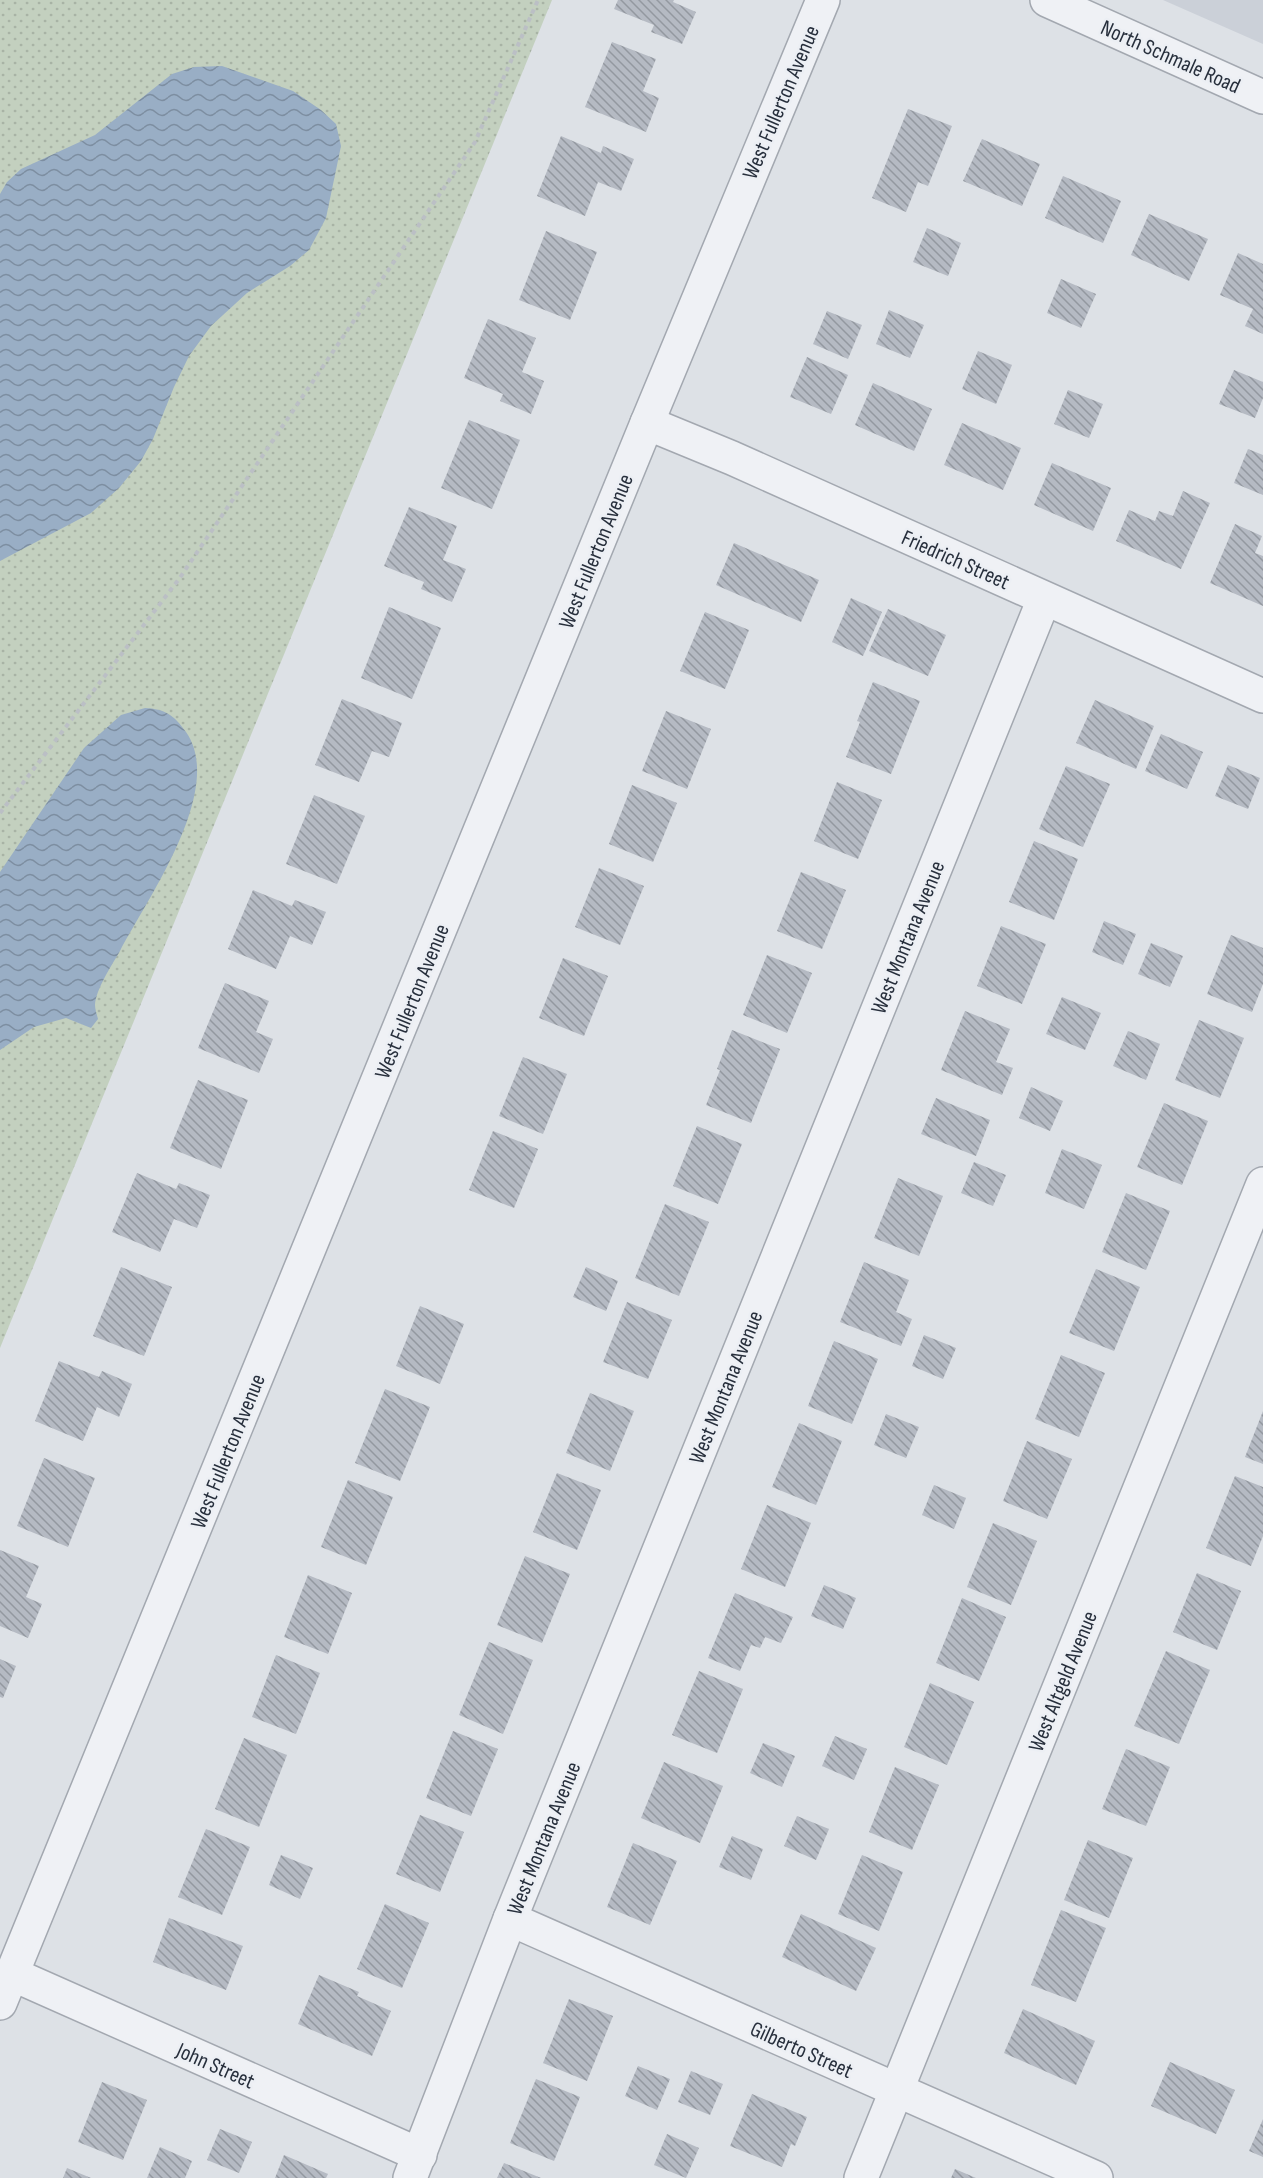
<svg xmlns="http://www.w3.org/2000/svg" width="1263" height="2178" viewBox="0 0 1263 2178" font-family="'Sofia Sans Condensed',sans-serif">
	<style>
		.built { fill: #cbd0d8 }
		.grass { fill: url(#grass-dots) }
		.water { fill: url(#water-waves) }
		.building { fill: url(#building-back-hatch) }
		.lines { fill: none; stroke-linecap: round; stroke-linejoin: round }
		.minor-casing { stroke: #a3a8b0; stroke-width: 36 }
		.path { stroke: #bbbfc5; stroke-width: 4; stroke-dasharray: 4.5 4.5; stroke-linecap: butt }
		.minor { stroke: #eff1f5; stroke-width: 33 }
		.labels { text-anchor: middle; stroke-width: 5; stroke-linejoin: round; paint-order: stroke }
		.street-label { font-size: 22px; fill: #272f3c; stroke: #eceff4 }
	</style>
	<defs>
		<pattern id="grass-dots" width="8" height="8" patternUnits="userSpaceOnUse" patternTransform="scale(1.5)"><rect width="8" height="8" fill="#c3d0bf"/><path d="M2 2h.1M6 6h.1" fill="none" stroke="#a8b3a5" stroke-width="1.8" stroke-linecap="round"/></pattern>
		<pattern id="water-waves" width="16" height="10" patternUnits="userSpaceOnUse" patternTransform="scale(1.5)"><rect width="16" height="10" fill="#99aec5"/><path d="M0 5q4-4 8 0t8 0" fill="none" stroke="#7d8ea1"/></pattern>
		<pattern id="building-back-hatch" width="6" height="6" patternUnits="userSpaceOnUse" patternTransform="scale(1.5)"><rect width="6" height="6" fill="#b5bac3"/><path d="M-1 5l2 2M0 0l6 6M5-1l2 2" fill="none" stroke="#9398a0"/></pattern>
	</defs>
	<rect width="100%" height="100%" fill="#dde1e6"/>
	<path class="built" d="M 1163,0 L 1263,0 L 1263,44 Z"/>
	<path class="grass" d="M 0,0 L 552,0 L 0,1348 Z"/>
	<g class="water">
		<path d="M 222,66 L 293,91 L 321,110 L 336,124 L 341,146 L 326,218 L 309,250 L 290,266 L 247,293 L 211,326 L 189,356 L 174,387 L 153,439 L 141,461 L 119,488 L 91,513 L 0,561 L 0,194 L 7,182 L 21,169 L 95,135 L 172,74 L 194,67 Z"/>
		<path d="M 145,708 C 165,709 174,715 186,732 C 226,789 147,899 120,951 C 112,965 96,989 95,1005 C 95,1009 97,1015 98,1019 L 91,1028 L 66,1018 L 34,1027 L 0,1050 L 0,872 L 84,748 L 121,715 Z"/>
	</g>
	<g class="building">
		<path d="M 618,0 L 674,0 L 673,2 L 696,12 L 682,44 L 651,32 L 654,25 L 614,9 Z"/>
		<path d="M 612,42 L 656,59 L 643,91 L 659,98 L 646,132 L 585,107 Z"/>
		<path d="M 908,109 L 952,126 L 928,186 L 918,182 L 906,212 L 872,198 Z"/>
		<path d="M 561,136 L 601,153 L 603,146 L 634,159 L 621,191 L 598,182 L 585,216 L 537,196 Z"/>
		<path d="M 982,139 L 1040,164 L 1022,206 L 963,181 Z"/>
		<path d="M 1063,176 L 1121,201 L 1103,243 L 1045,218 Z"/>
		<path d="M 1149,214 L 1208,239 L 1189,281 L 1131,255 Z"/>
		<path d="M 927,228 L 961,243 L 948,276 L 913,262 Z"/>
		<path d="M 546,231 L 597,252 L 570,320 L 519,300 Z"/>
		<path d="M 1238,253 L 1263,264 L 1263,334 L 1245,326 L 1253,309 L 1220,295 Z"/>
		<path d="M 1061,279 L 1096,294 L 1081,328 L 1047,313 Z"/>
		<path d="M 889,310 L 924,325 L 910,358 L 876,344 Z"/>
		<path d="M 827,311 L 862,325 L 848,359 L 813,344 Z"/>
		<path d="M 488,319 L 536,338 L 522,372 L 544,381 L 531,414 L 500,401 L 503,394 L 464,378 Z"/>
		<path d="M 978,351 L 1012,365 L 996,404 L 962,389 Z"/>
		<path d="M 807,357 L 848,375 L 831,414 L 790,397 Z"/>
		<path d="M 1234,370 L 1263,382 L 1263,398 L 1255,418 L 1219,404 Z"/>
		<path d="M 873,383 L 932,409 L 914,451 L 855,425 Z"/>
		<path d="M 1068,390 L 1103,404 L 1089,438 L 1054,424 Z"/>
		<path d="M 469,420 L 520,440 L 492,509 L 441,488 Z"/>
		<path d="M 962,423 L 1021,448 L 1003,490 L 944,465 Z"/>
		<path d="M 1248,449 L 1263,455 L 1263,495 L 1234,483 Z"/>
		<path d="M 1052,463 L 1111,488 L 1093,531 L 1034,505 Z"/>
		<path d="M 1183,491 L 1210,503 L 1181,569 L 1116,541 L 1129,510 L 1155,521 L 1159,511 L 1173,516 Z"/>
		<path d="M 409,507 L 457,526 L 443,560 L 466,569 L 452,602 L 421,589 L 424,582 L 384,566 Z"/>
		<path d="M 1235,524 L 1262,536 L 1255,553 L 1263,556 L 1263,606 L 1210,583 Z"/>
		<path d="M 734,543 L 819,580 L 801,622 L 716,585 Z"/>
		<path d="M 851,598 L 882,612 L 863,656 L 832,642 Z"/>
		<path d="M 389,607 L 441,628 L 412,699 L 361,678 Z"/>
		<path d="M 888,609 L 946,635 L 928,676 L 869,651 Z"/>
		<path d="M 705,612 L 749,630 L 725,689 L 680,671 Z"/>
		<path d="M 873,682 L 920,701 L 891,774 L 846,757 L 860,722 L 857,721 Z"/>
		<path d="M 342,699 L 402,723 L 389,757 L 372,751 L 359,782 L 315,765 Z"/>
		<path d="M 1095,700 L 1154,726 L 1136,769 L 1076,743 Z"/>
		<path d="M 666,711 L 711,729 L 687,789 L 642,771 Z"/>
		<path d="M 1161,734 L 1203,752 L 1187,789 L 1145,771 Z"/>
		<path d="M 1228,765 L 1260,778 L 1248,809 L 1215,796 Z"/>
		<path d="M 1066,766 L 1110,784 L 1083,847 L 1039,829 Z"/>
		<path d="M 837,782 L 882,800 L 858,859 L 814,841 Z"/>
		<path d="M 632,785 L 677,803 L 653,862 L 609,844 Z"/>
		<path d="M 314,795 L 365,816 L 337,884 L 286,864 Z"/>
		<path d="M 1034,841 L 1078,859 L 1054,920 L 1009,902 Z"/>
		<path d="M 599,868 L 644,886 L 620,945 L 575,927 Z"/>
		<path d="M 801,872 L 846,890 L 822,949 L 777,931 Z"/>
		<path d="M 253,890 L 292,906 L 295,900 L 326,912 L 312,945 L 290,936 L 276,969 L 228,949 Z"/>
		<path d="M 1104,921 L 1136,934 L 1123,965 L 1092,952 Z"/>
		<path d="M 1001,926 L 1046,944 L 1022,1004 L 977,986 Z"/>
		<path d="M 1231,935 L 1263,948 L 1263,984 L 1252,1012 L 1207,994 Z"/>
		<path d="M 1151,943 L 1183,956 L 1170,987 L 1138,974 Z"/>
		<path d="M 767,955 L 812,973 L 787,1033 L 743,1015 Z"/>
		<path d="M 563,958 L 608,976 L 584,1036 L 539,1018 Z"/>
		<path d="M 225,983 L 269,1001 L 256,1032 L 273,1039 L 259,1073 L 198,1048 Z"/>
		<path d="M 1062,997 L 1101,1013 L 1085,1050 L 1046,1034 Z"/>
		<path d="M 965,1011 L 1010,1029 L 996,1062 L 1013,1068 L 1002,1095 L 941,1070 Z"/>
		<path d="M 1199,1020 L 1244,1038 L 1220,1098 L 1175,1080 Z"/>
		<path d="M 732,1030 L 780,1049 L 751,1123 L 706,1105 L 720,1070 L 717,1069 Z"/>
		<path d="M 1128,1031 L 1160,1044 L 1146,1080 L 1113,1066 Z"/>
		<path d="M 523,1057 L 567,1074 L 543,1134 L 499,1116 Z"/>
		<path d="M 198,1080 L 248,1100 L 221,1169 L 170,1148 Z"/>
		<path d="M 1031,1087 L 1063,1101 L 1050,1131 L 1019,1118 Z"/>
		<path d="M 936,1098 L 990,1120 L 976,1156 L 921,1134 Z"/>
		<path d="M 1164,1103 L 1208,1121 L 1182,1185 L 1137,1167 Z"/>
		<path d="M 697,1126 L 742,1144 L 718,1204 L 673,1186 Z"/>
		<path d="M 493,1131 L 538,1149 L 514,1208 L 469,1190 Z"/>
		<path d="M 1062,1149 L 1102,1165 L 1084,1209 L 1045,1193 Z"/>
		<path d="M 974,1162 L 1006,1175 L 993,1206 L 961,1193 Z"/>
		<path d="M 137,1173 L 176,1189 L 179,1183 L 210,1195 L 197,1228 L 174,1219 L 160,1252 L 112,1232 Z"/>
		<path d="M 898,1178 L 943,1196 L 919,1256 L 874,1238 Z"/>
		<path d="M 1126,1193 L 1170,1211 L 1146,1270 L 1102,1252 Z"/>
		<path d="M 665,1204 L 709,1222 L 679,1296 L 635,1278 Z"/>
		<path d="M 864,1262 L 909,1280 L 896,1312 L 912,1319 L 901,1346 L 840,1322 Z"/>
		<path d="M 121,1267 L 172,1287 L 144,1356 L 93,1336 Z"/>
		<path d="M 586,1267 L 618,1281 L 606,1311 L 573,1297 Z"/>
		<path d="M 1096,1269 L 1140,1287 L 1114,1351 L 1069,1333 Z"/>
		<path d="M 627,1302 L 672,1320 L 648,1379 L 603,1362 Z"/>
		<path d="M 420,1306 L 464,1324 L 440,1384 L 396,1366 Z"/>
		<path d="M 924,1335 L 956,1348 L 943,1379 L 912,1366 Z"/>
		<path d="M 834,1341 L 878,1359 L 852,1424 L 808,1406 Z"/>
		<path d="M 1061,1355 L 1105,1373 L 1079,1437 L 1035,1419 Z"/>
		<path d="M 59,1361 L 99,1377 L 102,1371 L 132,1384 L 119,1417 L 97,1407 L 83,1441 L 35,1421 Z"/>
		<path d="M 385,1389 L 430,1407 L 400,1481 L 355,1463 Z"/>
		<path d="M 590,1393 L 634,1411 L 610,1471 L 566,1453 Z"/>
		<path d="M 1263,1411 L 1263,1464 L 1245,1457 Z"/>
		<path d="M 886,1414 L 919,1427 L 906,1458 L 874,1445 Z"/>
		<path d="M 799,1423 L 842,1441 L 816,1505 L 772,1487 Z"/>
		<path d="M 1027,1441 L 1072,1459 L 1047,1519 L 1003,1501 Z"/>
		<path d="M 44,1458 L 95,1478 L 68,1547 L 17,1526 Z"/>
		<path d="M 557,1473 L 601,1490 L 577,1550 L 533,1532 Z"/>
		<path d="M 1235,1476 L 1263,1487 L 1263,1536 L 1251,1566 L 1206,1548 Z"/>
		<path d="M 348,1480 L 393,1497 L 366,1565 L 321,1547 Z"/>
		<path d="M 934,1485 L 966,1498 L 954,1529 L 922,1515 Z"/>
		<path d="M 767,1505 L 811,1523 L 785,1587 L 741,1569 Z"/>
		<path d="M 993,1523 L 1037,1541 L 1011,1605 L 967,1587 Z"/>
		<path d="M 0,1550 L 39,1566 L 26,1597 L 42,1604 L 28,1638 L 0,1626 Z"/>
		<path d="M 525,1556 L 570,1574 L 542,1643 L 497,1625 Z"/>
		<path d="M 1197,1573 L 1241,1591 L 1217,1650 L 1173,1632 Z"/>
		<path d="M 308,1575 L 352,1593 L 328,1654 L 284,1637 Z"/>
		<path d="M 824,1585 L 856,1598 L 843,1629 L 811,1616 Z"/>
		<path d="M 735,1593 L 793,1617 L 781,1643 L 765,1637 L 760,1648 L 751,1645 L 740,1671 L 708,1658 Z"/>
		<path d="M 962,1598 L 1006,1617 L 979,1681 L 936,1663 Z"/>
		<path d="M 489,1642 L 533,1660 L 503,1734 L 459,1715 Z"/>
		<path d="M 1166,1651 L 1210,1670 L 1179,1744 L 1134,1726 Z"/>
		<path d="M 276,1655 L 320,1673 L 296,1734 L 252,1717 Z"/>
		<path d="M 0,1659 L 16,1666 L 3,1698 L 0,1697 Z"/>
		<path d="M 699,1671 L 743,1689 L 717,1753 L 672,1735 Z"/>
		<path d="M 930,1683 L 974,1702 L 947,1765 L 904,1747 Z"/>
		<path d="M 453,1731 L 498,1749 L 471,1816 L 426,1798 Z"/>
		<path d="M 835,1736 L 867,1749 L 854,1780 L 822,1766 Z"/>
		<path d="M 244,1738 L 287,1755 L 259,1827 L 215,1809 Z"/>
		<path d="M 763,1743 L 795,1756 L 782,1787 L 750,1773 Z"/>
		<path d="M 1126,1749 L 1170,1767 L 1146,1826 L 1102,1809 Z"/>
		<path d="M 664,1762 L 723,1786 L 700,1843 L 641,1818 Z"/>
		<path d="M 895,1767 L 939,1785 L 912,1850 L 869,1832 Z"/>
		<path d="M 420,1815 L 464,1832 L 440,1892 L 396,1874 Z"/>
		<path d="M 797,1816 L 829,1829 L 816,1860 L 784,1846 Z"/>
		<path d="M 206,1829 L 250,1847 L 222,1915 L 178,1897 Z"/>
		<path d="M 732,1836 L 763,1849 L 751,1880 L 719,1867 Z"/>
		<path d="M 1088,1840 L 1133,1858 L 1109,1918 L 1064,1900 Z"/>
		<path d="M 633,1843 L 677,1861 L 650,1925 L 607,1907 Z"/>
		<path d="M 281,1855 L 313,1868 L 300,1899 L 269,1885 Z"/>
		<path d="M 862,1855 L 903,1872 L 879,1931 L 838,1914 Z"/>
		<path d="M 385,1904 L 429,1923 L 402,1988 L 357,1969 Z"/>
		<path d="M 1061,1910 L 1106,1928 L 1076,2002 L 1031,1985 Z"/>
		<path d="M 801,1914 L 876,1948 L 856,1991 L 782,1957 Z"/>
		<path d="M 169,1918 L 243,1946 L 226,1990 L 153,1962 Z"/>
		<path d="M 319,1975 L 359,1992 L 357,1996 L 391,2011 L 372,2056 L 298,2024 Z"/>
		<path d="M 569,1999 L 613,2016 L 587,2081 L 543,2063 Z"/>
		<path d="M 1023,2009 L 1095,2041 L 1076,2085 L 1004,2053 Z"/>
		<path d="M 1170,2062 L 1235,2090 L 1216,2134 L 1151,2106 Z"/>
		<path d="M 638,2066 L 670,2079 L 657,2110 L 625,2096 Z"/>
		<path d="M 691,2071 L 723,2084 L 710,2115 L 678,2102 Z"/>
		<path d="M 536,2079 L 580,2097 L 554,2161 L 510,2143 Z"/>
		<path d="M 102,2082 L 147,2100 L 123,2160 L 78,2142 Z"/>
		<path d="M 752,2094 L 807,2117 L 795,2146 L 791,2144 L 782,2167 L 730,2146 Z"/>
		<path d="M 1263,2119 L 1263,2157 L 1249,2151 Z"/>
		<path d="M 220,2129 L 252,2142 L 239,2173 L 207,2160 Z"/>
		<path d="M 667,2134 L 699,2148 L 686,2178 L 654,2165 Z"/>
		<path d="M 160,2147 L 192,2161 L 185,2178 L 147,2178 Z"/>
		<path d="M 284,2155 L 328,2174 L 326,2178 L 275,2178 Z"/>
		<path d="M 504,2163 L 541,2178 L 497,2178 Z"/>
		<path d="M 67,2168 L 91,2178 L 63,2178 Z"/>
		<path d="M 955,2169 L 976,2178 L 951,2178 Z"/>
	</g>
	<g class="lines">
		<g class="minor-casing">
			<g id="minor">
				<path d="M 1047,0 L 1263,97"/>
				<path d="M 647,423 L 732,458 L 1263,696"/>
				<path d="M 510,1919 L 1096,2178"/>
				<path d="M 12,1974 L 420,2155"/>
				<path d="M 0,2003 L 647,423 L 823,0"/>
				<path d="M 410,2178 L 510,1919 L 1044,599"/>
				<path d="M 861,2178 L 1263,1184"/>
			</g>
		</g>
		<path class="path" d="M 0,813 L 179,579 L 475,142 L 538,0"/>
		<use href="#minor" class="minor"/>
	</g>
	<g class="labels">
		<g class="street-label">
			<text transform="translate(1171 56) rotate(24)" y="8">North Schmale Road</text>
			<text transform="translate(780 102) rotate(-67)" y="8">West Fullerton Avenue</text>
			<text transform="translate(595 551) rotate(-68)" y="8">West Fullerton Avenue</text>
			<text transform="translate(956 559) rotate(24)" y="8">Friedrich Street</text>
			<text transform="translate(907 937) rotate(-68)" y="8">West Montana Avenue</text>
			<text transform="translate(411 1001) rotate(-68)" y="8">West Fullerton Avenue</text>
			<text transform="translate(725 1387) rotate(-68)" y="8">West Montana Avenue</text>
			<text transform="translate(227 1451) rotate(-68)" y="8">West Fullerton Avenue</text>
			<text transform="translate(1062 1681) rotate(-68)" y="8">West Altgeld Avenue</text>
			<text transform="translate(543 1838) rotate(-68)" y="8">West Montana Avenue</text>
			<text transform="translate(802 2049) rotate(24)" y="8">Gilberto Street</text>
			<text transform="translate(216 2065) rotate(24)" y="8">John Street</text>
		</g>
	</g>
</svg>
